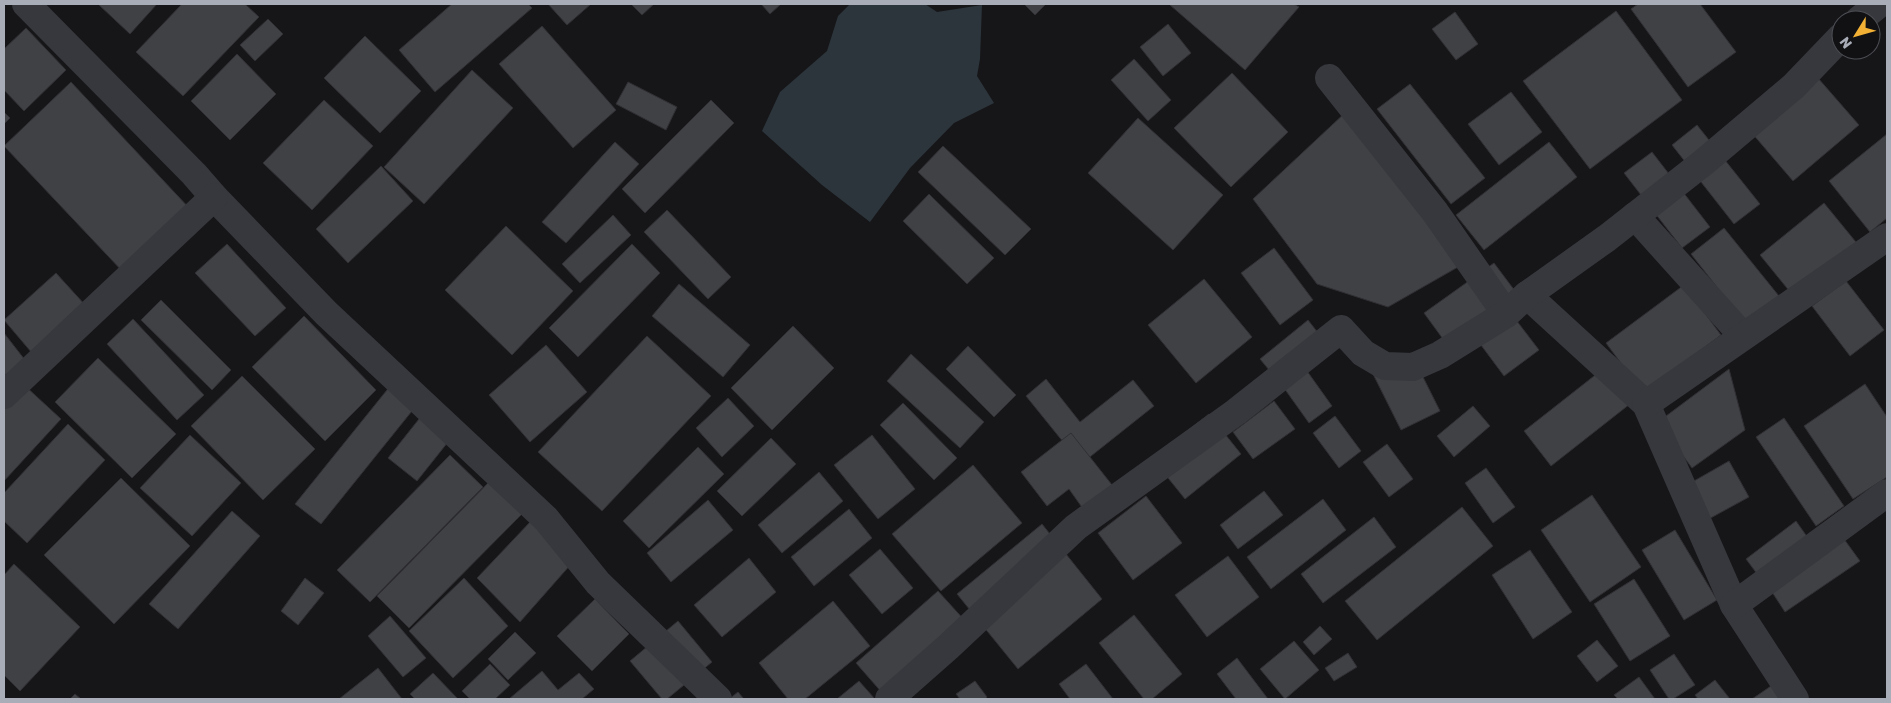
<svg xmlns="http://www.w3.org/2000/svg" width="1891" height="703" viewBox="0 0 1891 703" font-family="Rubik,sans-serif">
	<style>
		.water { fill: #2c353c }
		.building { fill: #404145; stroke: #303034 }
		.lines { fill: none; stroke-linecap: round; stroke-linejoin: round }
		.minor { stroke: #37383d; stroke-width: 28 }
	</style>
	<rect width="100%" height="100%" fill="#161618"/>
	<path class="water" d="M 850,4 L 925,4 L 937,12 L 982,5 L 980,59 L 977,76 L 994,103 L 954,123 L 910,168 L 870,222 L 822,185 L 762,131 L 780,92 L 827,51 L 838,16 Z"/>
	<g class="building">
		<path d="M 98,4 L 157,4 L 130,34 Z"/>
		<path d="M 182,4 L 245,4 L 259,17 L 183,96 L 136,52 Z"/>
		<path d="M 452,4 L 528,4 L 532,8 L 435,92 L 399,50 Z"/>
		<path d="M 548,4 L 591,4 L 567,25 Z"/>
		<path d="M 631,4 L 654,4 L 642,15 Z"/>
		<path d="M 761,4 L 781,4 L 770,14 Z"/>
		<path d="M 1024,4 L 1046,4 L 1035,15 Z"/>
		<path d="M 1171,4 L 1294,4 L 1299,7 L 1245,70 L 1170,5 Z"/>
		<path d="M 1638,4 L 1700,4 L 1736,52 L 1688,87 L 1631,9 Z"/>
		<path d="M 1616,11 L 1682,100 L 1590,169 L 1523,81 Z"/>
		<path d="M 1455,12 L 1478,44 L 1456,60 L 1432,29 Z"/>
		<path d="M 268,19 L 283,34 L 255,61 L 240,45 Z"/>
		<path d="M 1168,24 L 1191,53 L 1163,76 L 1140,47 Z"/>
		<path d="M 542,26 L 616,110 L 573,148 L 499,64 Z"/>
		<path d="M 26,28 L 66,70 L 24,111 L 4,90 L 4,49 Z"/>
		<path d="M 365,36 L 421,91 L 380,133 L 324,78 Z"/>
		<path d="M 237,54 L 276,94 L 230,140 L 191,101 Z"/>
		<path d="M 1134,59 L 1171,100 L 1148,121 L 1111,80 Z"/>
		<path d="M 1804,62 L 1859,125 L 1793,181 L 1739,118 Z"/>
		<path d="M 472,70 L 513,108 L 424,204 L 384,167 Z"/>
		<path d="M 1232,73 L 1288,132 L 1231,187 L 1174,128 Z"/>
		<path d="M 71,82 L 191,210 L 124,273 L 4,146 Z"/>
		<path d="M 628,82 L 677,107 L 666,130 L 616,104 Z"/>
		<path d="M 1410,84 L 1485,178 L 1451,204 L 1377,109 Z"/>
		<path d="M 1511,92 L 1542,132 L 1499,165 L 1468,124 Z"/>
		<path d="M 324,100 L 373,146 L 312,210 L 263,163 Z"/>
		<path d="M 711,100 L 734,123 L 645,213 L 622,189 Z"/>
		<path d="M 1347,111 L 1465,263 L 1388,307 L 1317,284 L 1253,199 Z"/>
		<path d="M 4,112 L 10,118 L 4,124 Z"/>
		<path d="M 1138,118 L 1223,195 L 1173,250 L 1088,173 Z"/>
		<path d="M 1697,125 L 1760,204 L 1734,224 L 1672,145 Z"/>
		<path d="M 1887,134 L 1887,218 L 1870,232 L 1829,181 Z"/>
		<path d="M 615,142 L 639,164 L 566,243 L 542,222 Z"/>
		<path d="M 1549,142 L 1577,177 L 1484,250 L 1456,215 Z"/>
		<path d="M 943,146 L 1031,229 L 1005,255 L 918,172 Z"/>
		<path d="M 1652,152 L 1710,227 L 1682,248 L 1624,173 Z"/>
		<path d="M 381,166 L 413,201 L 348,263 L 316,229 Z"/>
		<path d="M 929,194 L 994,258 L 967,284 L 903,221 Z"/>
		<path d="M 1824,203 L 1860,247 L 1795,298 L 1760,255 Z"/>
		<path d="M 667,210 L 731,277 L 708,299 L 644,232 Z"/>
		<path d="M 613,215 L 631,235 L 580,283 L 562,264 Z"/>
		<path d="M 506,226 L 573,291 L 512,355 L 445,290 Z"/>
		<path d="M 1724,228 L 1779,296 L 1745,323 L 1691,254 Z"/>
		<path d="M 227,244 L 286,308 L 255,336 L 195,273 Z"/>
		<path d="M 632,244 L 660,273 L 578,357 L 549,328 Z"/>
		<path d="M 1274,248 L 1313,300 L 1280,325 L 1241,273 Z"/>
		<path d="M 1494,263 L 1521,299 L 1451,350 L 1424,313 Z"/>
		<path d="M 56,273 L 86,306 L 32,353 L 4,320 Z"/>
		<path d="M 1204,279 L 1252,337 L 1196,383 L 1148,325 Z"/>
		<path d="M 1846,281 L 1884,330 L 1850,356 L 1812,306 Z"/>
		<path d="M 679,284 L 750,345 L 723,377 L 652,316 Z"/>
		<path d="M 1684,285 L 1721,335 L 1643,393 L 1606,343 Z"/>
		<path d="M 161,300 L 231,370 L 212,390 L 141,320 Z"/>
		<path d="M 1510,312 L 1539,350 L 1504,376 L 1475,337 Z"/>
		<path d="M 304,316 L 376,390 L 325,441 L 252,367 Z"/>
		<path d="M 133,319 L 204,395 L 177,420 L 107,344 Z"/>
		<path d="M 1308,320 L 1326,343 L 1279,382 L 1260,359 Z"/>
		<path d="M 793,326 L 834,368 L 772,430 L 731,388 Z"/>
		<path d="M 4,333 L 25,360 L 4,376 Z"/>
		<path d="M 647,336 L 711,396 L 602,511 L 538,452 Z"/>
		<path d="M 546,345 L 587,392 L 530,442 L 489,395 Z"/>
		<path d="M 968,346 L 1016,395 L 994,417 L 946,369 Z"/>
		<path d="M 1411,353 L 1440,411 L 1401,430 L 1372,372 Z"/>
		<path d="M 911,354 L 984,422 L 960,448 L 887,381 Z"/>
		<path d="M 98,358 L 176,434 L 132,478 L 55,402 Z"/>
		<path d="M 1608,365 L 1635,400 L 1551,466 L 1524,431 Z"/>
		<path d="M 1729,369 L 1745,430 L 1692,468 L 1658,422 Z"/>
		<path d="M 1307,371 L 1332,406 L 1309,423 L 1284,388 Z"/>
		<path d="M 242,376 L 315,449 L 263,500 L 191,426 Z"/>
		<path d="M 1046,379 L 1080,422 L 1133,380 L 1154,406 L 1081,464 L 1026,396 Z"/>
		<path d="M 23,384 L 61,419 L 4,481 L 4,405 Z"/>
		<path d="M 1865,384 L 1887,417 L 1887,477 L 1853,499 L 1804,426 Z"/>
		<path d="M 391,385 L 416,406 L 321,524 L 295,504 Z"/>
		<path d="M 728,398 L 754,426 L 722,457 L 696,428 Z"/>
		<path d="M 1274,401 L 1295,429 L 1253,459 L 1233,432 Z"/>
		<path d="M 903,403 L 957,458 L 934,480 L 880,425 Z"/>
		<path d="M 1473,406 L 1490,426 L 1454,457 L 1437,436 Z"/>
		<path d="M 423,414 L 452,437 L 417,481 L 388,458 Z"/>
		<path d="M 1209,414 L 1241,454 L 1185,499 L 1152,458 Z"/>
		<path d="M 1335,416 L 1361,451 L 1339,468 L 1313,433 Z"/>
		<path d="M 1784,418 L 1844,506 L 1816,526 L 1756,437 Z"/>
		<path d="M 68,424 L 105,460 L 27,543 L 4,521 L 4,493 Z"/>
		<path d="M 1071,433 L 1116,490 L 1086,513 L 1069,489 L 1047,506 L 1021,472 Z"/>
		<path d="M 190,435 L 241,483 L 192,536 L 140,488 Z"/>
		<path d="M 872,435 L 915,489 L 878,519 L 834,465 Z"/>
		<path d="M 771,438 L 796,464 L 742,516 L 717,491 Z"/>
		<path d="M 1387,444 L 1413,479 L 1389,497 L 1363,462 Z"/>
		<path d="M 698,447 L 724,474 L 649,548 L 623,521 Z"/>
		<path d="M 450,455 L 483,487 L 370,602 L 337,570 Z"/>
		<path d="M 1729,461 L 1749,497 L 1707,520 L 1687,485 Z"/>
		<path d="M 973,465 L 1022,523 L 941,591 L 892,534 Z"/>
		<path d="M 1486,468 L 1515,507 L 1493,523 L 1465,483 Z"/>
		<path d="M 819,472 L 843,501 L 782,553 L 758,525 Z"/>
		<path d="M 121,478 L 190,546 L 114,624 L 44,555 Z"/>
		<path d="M 490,481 L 523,513 L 409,628 L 377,596 Z"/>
		<path d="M 1264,491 L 1283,515 L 1238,549 L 1220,525 Z"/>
		<path d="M 1592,495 L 1641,567 L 1590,602 L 1541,530 Z"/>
		<path d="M 1146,496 L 1182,543 L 1133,580 L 1098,533 Z"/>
		<path d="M 1323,499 L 1346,530 L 1271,589 L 1247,557 Z"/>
		<path d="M 708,500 L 733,530 L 671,582 L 647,553 Z"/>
		<path d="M 1462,507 L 1493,546 L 1377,640 L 1345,601 Z"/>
		<path d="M 849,509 L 872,538 L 814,586 L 791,557 Z"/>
		<path d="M 232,511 L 260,536 L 178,629 L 149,604 Z"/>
		<path d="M 1374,517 L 1396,547 L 1323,603 L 1301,574 Z"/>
		<path d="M 531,521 L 572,563 L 520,622 L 477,578 Z"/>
		<path d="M 1796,521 L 1808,538 L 1758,575 L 1746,559 Z"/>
		<path d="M 1042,524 L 1102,599 L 1018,669 L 957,594 Z"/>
		<path d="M 1675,530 L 1717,600 L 1684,620 L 1642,550 Z"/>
		<path d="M 1844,539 L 1860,561 L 1785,612 L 1770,589 Z"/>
		<path d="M 880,549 L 913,588 L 882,614 L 849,575 Z"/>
		<path d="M 1530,550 L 1572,612 L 1533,639 L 1492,575 Z"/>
		<path d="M 1228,556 L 1259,597 L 1207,637 L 1175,595 Z"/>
		<path d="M 749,558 L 776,592 L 722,637 L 694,605 Z"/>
		<path d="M 14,564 L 80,627 L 20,691 L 4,675 L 4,575 Z"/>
		<path d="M 305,578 L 324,593 L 298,625 L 281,611 Z"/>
		<path d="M 464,578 L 508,626 L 453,678 L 409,631 Z"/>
		<path d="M 1634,579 L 1670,636 L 1630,661 L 1594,604 Z"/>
		<path d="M 938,591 L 967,623 L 884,695 L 856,663 Z"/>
		<path d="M 595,599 L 629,634 L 592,671 L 557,636 Z"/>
		<path d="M 833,601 L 870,646 L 805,699 L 788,699 L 759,663 Z"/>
		<path d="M 1134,615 L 1182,674 L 1152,699 L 1144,699 L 1099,643 Z"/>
		<path d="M 390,616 L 426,658 L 403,677 L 368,636 Z"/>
		<path d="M 678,621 L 712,662 L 667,699 L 662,699 L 630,661 Z"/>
		<path d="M 1320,626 L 1332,639 L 1314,655 L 1303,642 Z"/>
		<path d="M 515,632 L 536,653 L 508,680 L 488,659 Z"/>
		<path d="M 1597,640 L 1618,666 L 1597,682 L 1577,656 Z"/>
		<path d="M 1294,641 L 1319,670 L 1285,699 L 1260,669 Z"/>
		<path d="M 1348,653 L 1357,667 L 1334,681 L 1325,668 Z"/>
		<path d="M 1674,654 L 1695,685 L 1673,699 L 1669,699 L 1650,670 Z"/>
		<path d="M 1237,658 L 1268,699 L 1236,699 L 1217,674 Z"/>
		<path d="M 490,664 L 510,685 L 495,699 L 470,699 L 462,691 Z"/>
		<path d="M 1086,664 L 1113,699 L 1070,699 L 1059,684 Z"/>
		<path d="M 378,668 L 402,699 L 339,699 Z"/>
		<path d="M 542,671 L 558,690 L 579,673 L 594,689 L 582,699 L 509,699 Z"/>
		<path d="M 433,673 L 458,699 L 415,699 L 410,694 Z"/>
		<path d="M 1639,677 L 1655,699 L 1618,699 L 1614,695 Z"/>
		<path d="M 1715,680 L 1730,699 L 1698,699 L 1695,695 Z"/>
		<path d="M 859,681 L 875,699 L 837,699 Z"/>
		<path d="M 975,681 L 987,697 L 985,699 L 960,699 L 956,694 Z"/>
		<path d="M 1774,684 L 1785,699 L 1752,699 Z"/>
		<path d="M 738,692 L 744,699 L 729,699 Z"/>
		<path d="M 75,694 L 81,699 L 70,699 Z"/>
	</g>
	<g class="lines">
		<g class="minor">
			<path d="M 26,4 L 194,174 L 214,197 L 326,313 L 546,519 L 598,583 L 718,699"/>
			<path d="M 1859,20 L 1879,4"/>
			<path d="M 1329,78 L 1435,212 L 1506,314"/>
			<path d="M 1635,216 L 1743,336"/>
			<path d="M 1527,295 L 1646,404 L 1734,605 L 1795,699"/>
			<path d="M 4,395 L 214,197"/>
			<path d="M 1646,404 L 1887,237"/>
			<path d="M 1734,605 L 1887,493"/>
			<path d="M 889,699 L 948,647 L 1076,527 L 1236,412 L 1341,329 L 1363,353 L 1385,366 L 1413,367 L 1440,355 L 1506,314 L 1527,295 L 1607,238 L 1704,162 L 1794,86 L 1841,37"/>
		</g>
	</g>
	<rect width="1891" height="703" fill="none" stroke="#a8adb8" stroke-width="10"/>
	<g transform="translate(1856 35) rotate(233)"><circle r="24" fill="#111113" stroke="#4d4f55"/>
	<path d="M0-4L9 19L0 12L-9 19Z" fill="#f2b134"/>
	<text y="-8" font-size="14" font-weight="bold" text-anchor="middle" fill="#a8adb8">N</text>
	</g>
</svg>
